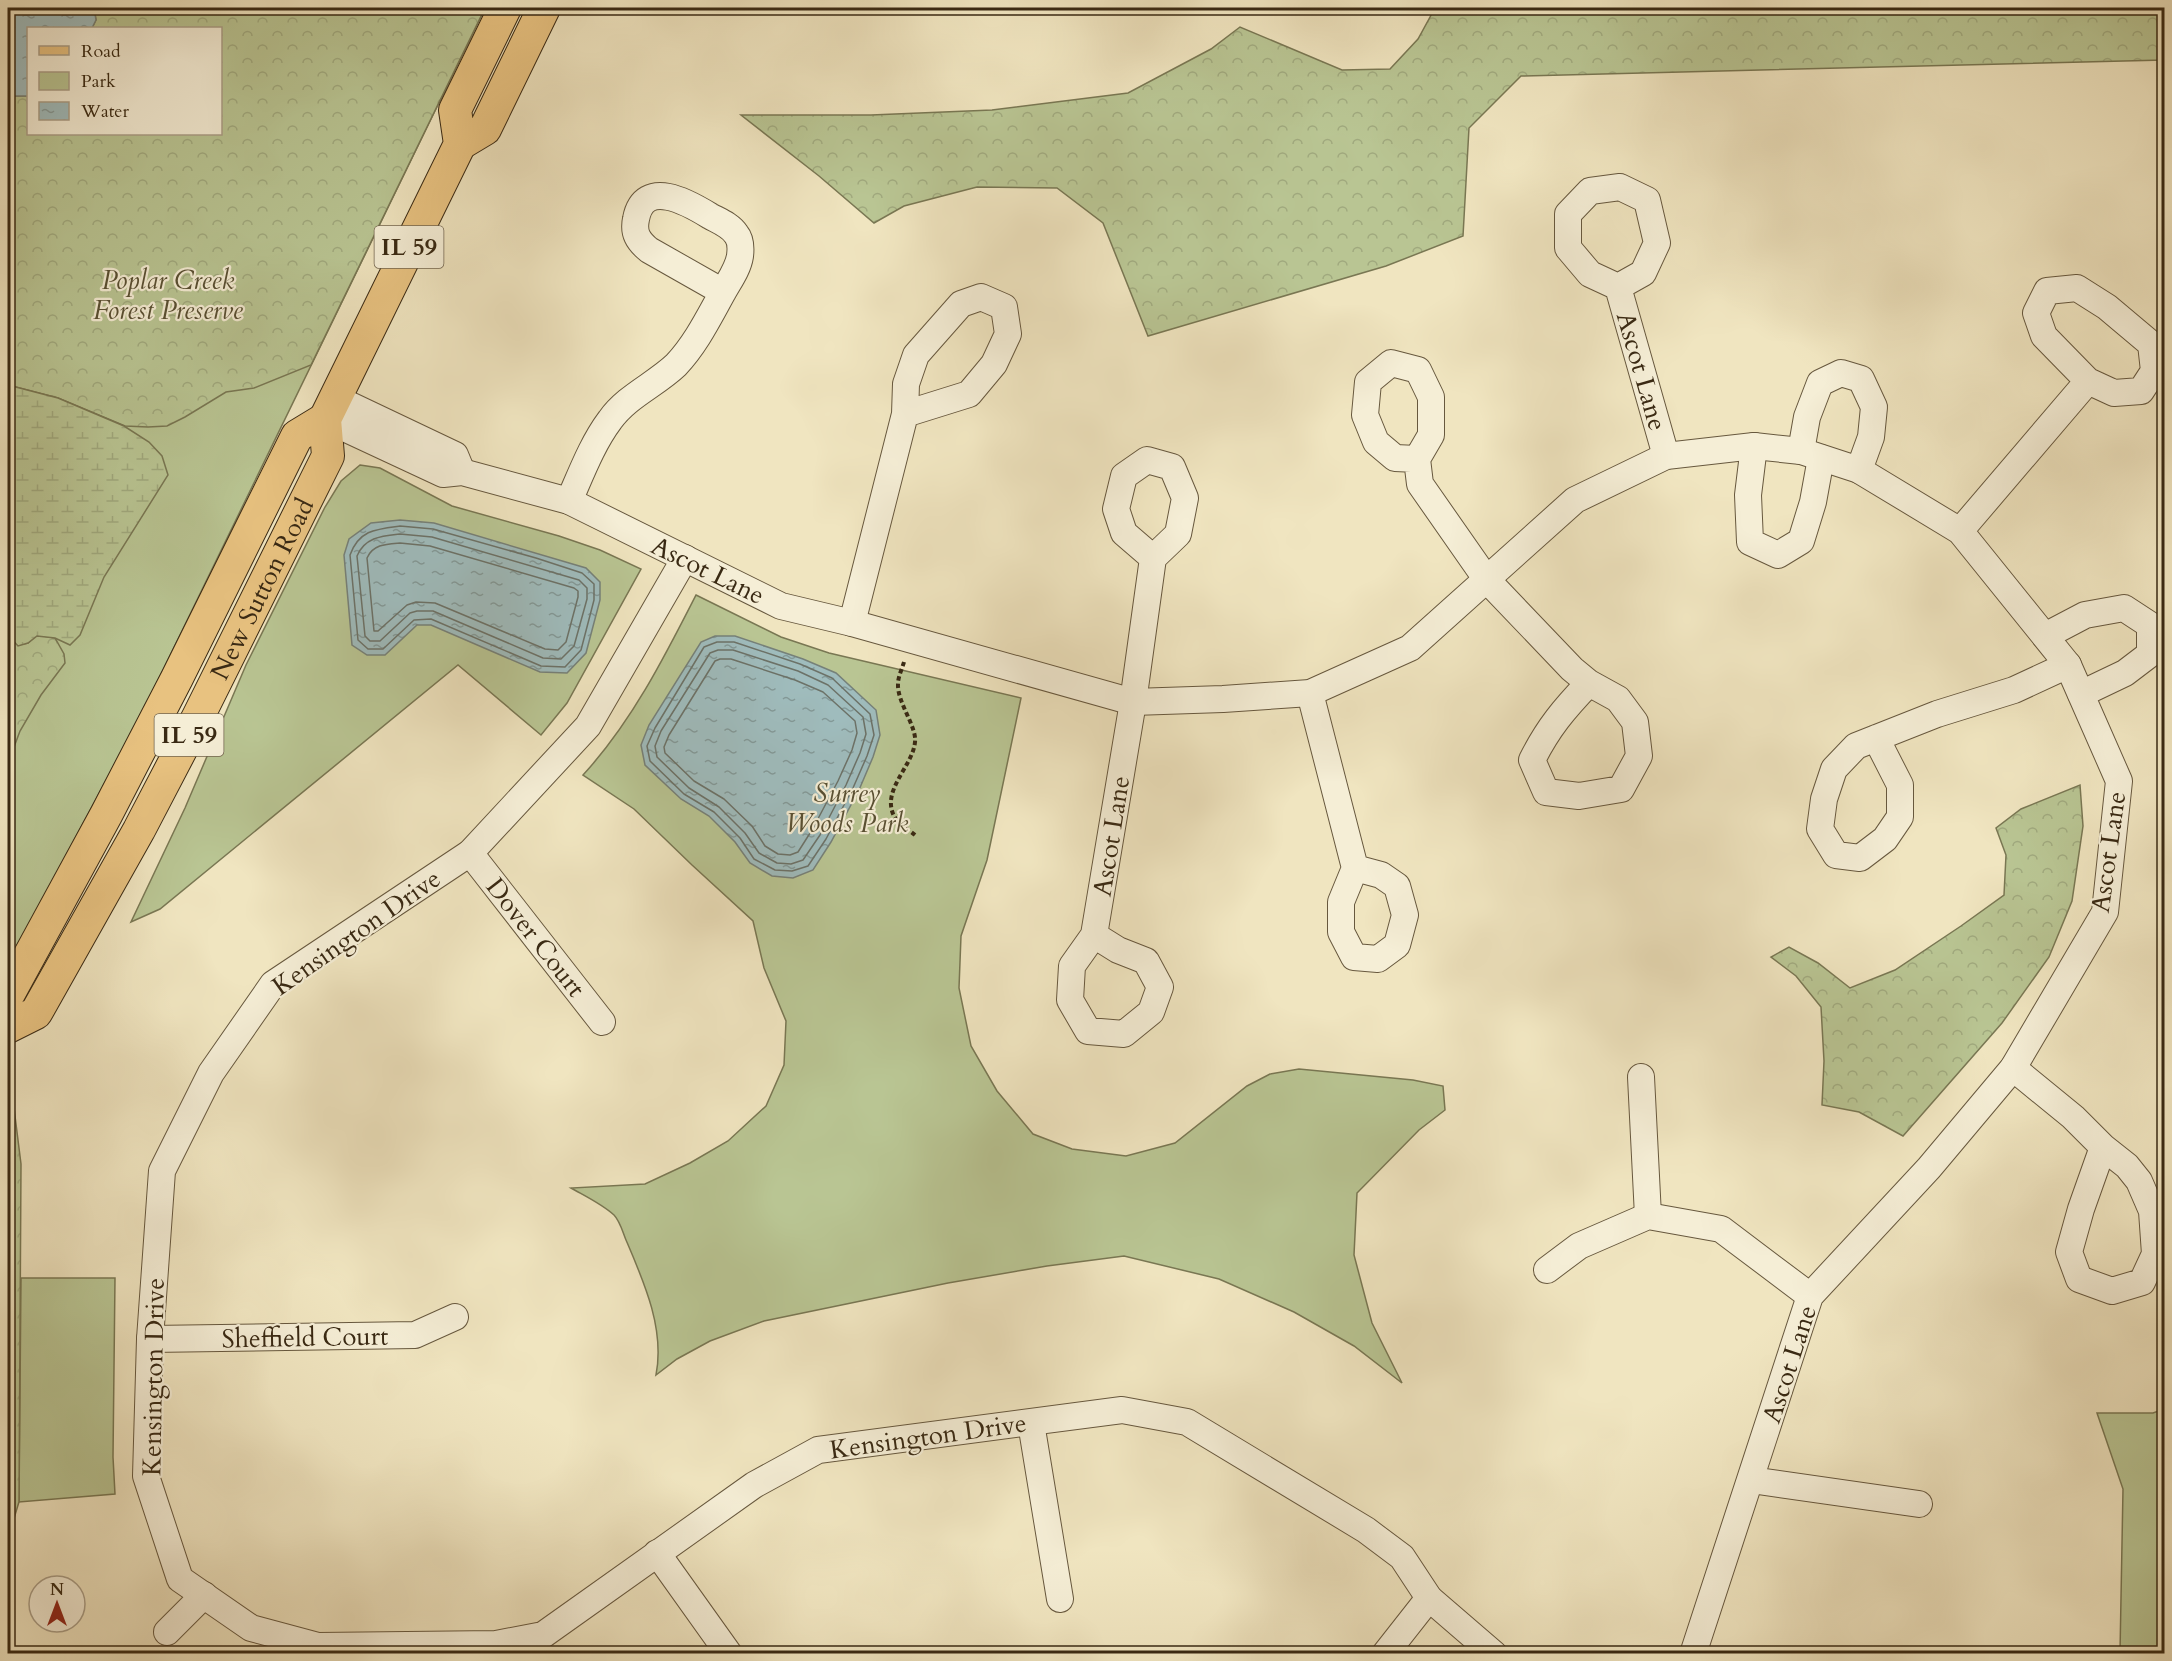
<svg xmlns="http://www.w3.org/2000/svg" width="2172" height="1661" viewBox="0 0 2172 1661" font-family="Cardo,serif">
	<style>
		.green { fill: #b9c593; stroke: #797753; stroke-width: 1.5; fill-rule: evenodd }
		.forest { fill: url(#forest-crowns); stroke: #797753; stroke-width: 1.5 }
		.wetland { fill: url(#wetland-marsh); stroke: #797753; stroke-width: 1.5 }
		.water { fill: url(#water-ripples); stroke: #768179; stroke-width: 1.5 }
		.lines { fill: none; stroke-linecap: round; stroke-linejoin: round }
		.shore { stroke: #6c7268; stroke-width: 1.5 }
		.minor-casing { stroke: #67583e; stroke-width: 28 }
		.major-casing { stroke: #392913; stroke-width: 34 }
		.path { stroke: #392913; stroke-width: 4; stroke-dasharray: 4.5 3; stroke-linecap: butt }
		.minor { stroke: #f5eed6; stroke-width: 26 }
		.major { stroke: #e8c280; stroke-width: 32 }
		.labels { text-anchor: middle; stroke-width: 4.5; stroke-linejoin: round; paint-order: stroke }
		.shield { fill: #f5eed6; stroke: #71644e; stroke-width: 1.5 }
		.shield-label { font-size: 24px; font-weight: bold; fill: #392913 }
		.park-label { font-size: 26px; font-style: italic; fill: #595033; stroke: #f5eed6 }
		.street-label { font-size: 26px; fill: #392913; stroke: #f5eed6 }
	</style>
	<defs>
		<pattern id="forest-crowns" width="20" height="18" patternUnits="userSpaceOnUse" patternTransform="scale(1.5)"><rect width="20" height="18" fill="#b9c593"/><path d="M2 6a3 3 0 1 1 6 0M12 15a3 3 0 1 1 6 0" fill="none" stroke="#a0a97e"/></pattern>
		<pattern id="wetland-marsh" width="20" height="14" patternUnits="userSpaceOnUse" patternTransform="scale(1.5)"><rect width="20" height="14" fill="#b9c593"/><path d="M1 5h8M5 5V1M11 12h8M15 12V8" fill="none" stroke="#a0a97e"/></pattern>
		<pattern id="water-ripples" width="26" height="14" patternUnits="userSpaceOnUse" patternTransform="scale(1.5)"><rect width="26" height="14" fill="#9fbcbd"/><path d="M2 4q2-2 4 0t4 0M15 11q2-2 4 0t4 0" fill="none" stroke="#839998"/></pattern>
	</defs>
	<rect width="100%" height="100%" fill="#f0e5c0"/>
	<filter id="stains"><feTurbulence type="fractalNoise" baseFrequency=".00333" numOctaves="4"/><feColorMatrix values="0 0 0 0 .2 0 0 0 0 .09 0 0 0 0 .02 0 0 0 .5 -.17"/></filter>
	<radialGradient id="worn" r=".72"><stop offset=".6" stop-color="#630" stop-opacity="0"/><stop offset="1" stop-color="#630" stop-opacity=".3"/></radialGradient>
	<g class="green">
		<path d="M 8,8 L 485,8 L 142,713 L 8,964 ZM 28,28 L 220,28 L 220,134 L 28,134 Z"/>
		<path d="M 360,465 L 380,468 L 452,506 L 559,536 L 600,550 L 641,569 L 567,703 L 541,735 L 458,665 L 160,909 L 131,922 L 185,808 L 246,665 L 325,507 L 341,481 Z"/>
		<path d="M 696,595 L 781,637 L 829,653 L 1021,698 L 987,860 L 961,936 L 959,988 L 971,1046 L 997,1091 L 1033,1134 L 1072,1149 L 1126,1156 L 1175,1143 L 1247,1086 L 1270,1074 L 1299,1069 L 1413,1080 L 1443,1086 L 1445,1110 L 1419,1130 L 1357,1193 L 1354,1255 L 1372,1323 L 1402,1383 L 1354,1346 L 1294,1312 L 1219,1279 L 1124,1256 L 1047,1266 L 948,1283 L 764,1321 L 710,1341 L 677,1359 L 656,1375 C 665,1329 644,1282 626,1240 C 623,1233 620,1221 614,1215 C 602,1204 585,1196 571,1188 L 645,1184 L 690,1163 L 728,1141 L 766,1106 L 784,1065 L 786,1021 L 764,968 L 753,921 L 692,865 L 634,809 L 583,775 C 631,723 664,658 696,595 Z"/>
		<path d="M 21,1278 L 115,1278 L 113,1457 L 115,1494 L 19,1502 Z"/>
		<path d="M 2164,1409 L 2164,1653 L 2120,1653 L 2123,1489 L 2097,1413 L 2153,1413 Z"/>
	</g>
	<g class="forest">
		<path d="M 94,8 L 485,8 L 311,365 L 254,388 L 226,392 L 185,417 L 167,426 L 148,427 L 125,426 L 58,398 L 8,385 L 8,96 L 28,96 L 28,134 L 220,134 L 220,28 L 92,28 L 96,20 Z"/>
		<path d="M 1435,8 L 2164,8 L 2164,60 L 1521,76 L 1469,128 L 1463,236 L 1386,266 L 1148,336 L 1103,223 L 1057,188 L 977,187 L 904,206 L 874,223 L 819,176 L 741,115 L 871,115 L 992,110 L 1128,93 L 1211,49 L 1240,27 L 1342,70 L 1390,69 L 1418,39 Z"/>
		<path d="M 8,635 L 18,645 L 28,643 L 37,635 L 55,638 L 64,654 L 65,663 L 41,695 L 20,731 L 8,763 Z"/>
		<path d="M 2080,785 L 2083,826 L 2072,901 L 2049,957 L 2002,1023 L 1903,1136 L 1859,1112 L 1822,1105 L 1824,1061 L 1821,1007 L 1796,976 L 1771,957 L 1789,947 L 1818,963 L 1850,988 L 1895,970 L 1961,926 L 2004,895 L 2006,855 L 1996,828 L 2021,809 Z"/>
		<path d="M 14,1108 L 21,1164 L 19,1502 L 8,1538 L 8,1120 Z"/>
	</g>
	<path class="wetland" d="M 8,385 L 58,398 L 124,426 L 149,442 L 162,456 L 168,475 L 104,577 L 80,635 L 70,645 L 55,638 L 37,636 L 28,643 L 18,646 L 8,635 Z"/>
	<g class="water">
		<path d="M 8,8 L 94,8 L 96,20 L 92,28 L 28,28 L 28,96 L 8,96 Z"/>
		<path d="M 400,520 L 434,523 L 586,568 L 600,582 L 600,600 L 586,653 L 567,673 L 540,672 L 431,625 L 417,625 L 385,655 L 367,655 L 352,645 L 344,555 L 349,539 L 371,523 Z"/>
		<path d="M 715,636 L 735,636 L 803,659 L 836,673 L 876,710 L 880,735 L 873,757 L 859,790 L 831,842 L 813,870 L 793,878 L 772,876 L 750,863 L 735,842 L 709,816 L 681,799 L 645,765 L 641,745 L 649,725 L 701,642 Z"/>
	</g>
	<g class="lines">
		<g class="shore">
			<path d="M 400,526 L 433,529 L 536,558 L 582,573 L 594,584 L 594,600 L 581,650 L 565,667 L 541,666 L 431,619 L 414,620 L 383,649 L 368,649 L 358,640 L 350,555 C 359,530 376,529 400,526 Z"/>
			<path d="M 400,534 L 432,537 L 579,580 L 587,588 L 587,599 L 574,646 L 561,659 L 543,658 L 433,611 L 417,611 L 410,613 L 380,641 L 370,641 L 365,636 L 357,556 C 365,537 382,536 400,534 Z"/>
			<path d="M 400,543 L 430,546 L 574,588 L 578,591 L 578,597 L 566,642 L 558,650 L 545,649 L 435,603 L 416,602 L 407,605 L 378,631 L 374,631 L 367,558 C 373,544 387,544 400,543 Z"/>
			<path d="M 717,642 L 734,642 L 800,664 L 832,678 L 870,714 L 874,735 L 867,756 L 853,788 L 826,839 L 808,866 L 792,871 L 775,870 L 754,859 L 740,838 L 714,812 L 684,794 L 650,761 L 647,746 L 655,728 L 704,647 Z"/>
			<path d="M 718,650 L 733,650 L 798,671 L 828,685 L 863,717 L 866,734 L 860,753 L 846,785 L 820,835 L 803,860 L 791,864 L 777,863 L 759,853 L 745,833 L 719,807 L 689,788 L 657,757 L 655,746 L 661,731 L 710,653 Z"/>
			<path d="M 720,659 L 731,659 L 795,680 L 823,692 L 855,721 L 857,733 L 852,750 L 838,781 L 812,830 L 798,852 L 790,855 L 778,854 L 765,846 L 752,826 L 724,799 L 694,781 L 665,753 L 664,747 L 669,735 L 715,661 Z"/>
		</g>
		<g class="minor-casing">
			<g id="minor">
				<path d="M 1618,287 L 1590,274 L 1568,248 L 1568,214 L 1590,191 L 1620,187 L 1647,200 L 1657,243 L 1643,273 L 1618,287 L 1666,456"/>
				<path d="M 335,398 L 455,455 L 462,472"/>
				<path d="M 325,419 L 443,474 L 462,472 L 569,501 L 781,606 L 852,623 L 1133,702 L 1223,699 L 1310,693 L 1410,648 L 1575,500 L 1666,456 L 1754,446 L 1801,451 L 1859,470 L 1960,531 L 2068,665 L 2119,781 L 2105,912 L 2013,1068 L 1929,1168 L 1810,1296 L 1693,1654"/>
				<path d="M 1754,446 L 1748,495 L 1750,542 L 1778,555 L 1801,541 L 1813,502 L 1821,458"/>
				<path d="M 1801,451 L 1807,417 L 1820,383 L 1841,373 L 1861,379 L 1874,407 L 1871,437 L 1859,470"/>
				<path d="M 1417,459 L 1395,458 L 1376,442 L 1365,415 L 1368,382 L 1391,363 L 1418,370 L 1431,397 L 1431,435 L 1417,459 L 1420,484 L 1487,580 L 1572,669 L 1589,683 C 1564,709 1548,728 1532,760 L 1546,792 L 1579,796 L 1621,789 L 1639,756 L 1635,722 L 1618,699 L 1589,683"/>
				<path d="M 569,501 C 581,474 592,444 610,420 C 627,396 655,385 676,365 C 696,344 709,317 723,292 C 729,281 738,269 740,256 C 741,248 741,240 736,234 C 730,225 719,221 710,216 C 689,203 644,177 636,219 C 633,233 638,241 649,250 L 723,292"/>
				<path d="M 1960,531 L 2088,381 L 2114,393 L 2141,391 L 2154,371 L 2151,344 L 2107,307 L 2077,288 L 2047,291 L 2036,313 L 2044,336 L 2088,381"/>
				<path d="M 685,558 L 588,726 L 470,853 L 273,984 L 211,1073 L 162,1171 L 150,1339 L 146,1476 L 180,1579 L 251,1628 L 318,1646 L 496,1644 L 543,1635 L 754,1485 L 818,1450 L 1122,1410 L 1187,1422 L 1366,1530 L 1402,1557 L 1429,1598 L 1494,1654"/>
				<path d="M 852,623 L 905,414 L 969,394 L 994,364 L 1008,334 L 1004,307 L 981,297 L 961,304 L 916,355 L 906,384 L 905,414"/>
				<path d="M 2045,636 L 2085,615 L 2124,608 L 2150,625 L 2150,654 L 2125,673 L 2081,694"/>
				<path d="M 1310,693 L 1355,868 L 1341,902 L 1341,932 L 1354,957 L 1378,959 L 1397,945 L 1405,915 L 1397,886 L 1381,875 L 1355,868"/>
				<path d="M 1876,738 L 1900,785 L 1900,817 L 1885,839 L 1860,858 L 1836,855 L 1820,829 L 1824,799 L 1834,769 L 1856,746 L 1937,714 L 2014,690 L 2068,665"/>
				<path d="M 470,853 L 602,1022"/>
				<path d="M 1094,935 L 1118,950 L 1146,961 L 1160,987 L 1151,1012 L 1124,1034 L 1088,1031 L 1070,1000 L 1072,966 L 1094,935 L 1133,702 L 1153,558 L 1178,534 L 1185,498 L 1172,467 L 1147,460 L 1124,476 L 1116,509 L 1124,533 L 1153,558"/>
				<path d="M 2013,1068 L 2073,1117 L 2103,1147 L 2081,1209 L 2069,1252 L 2079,1279 L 2112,1291 L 2142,1282 L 2155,1254 L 2152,1211 L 2139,1181 L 2127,1166 L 2103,1147"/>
				<path d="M 1641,1077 L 1648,1216"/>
				<path d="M 1547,1270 L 1579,1246 L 1648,1216 L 1721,1229 L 1810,1296"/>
				<path d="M 150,1339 L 415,1335 L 455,1317"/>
				<path d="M 1031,1423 L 1060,1599"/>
				<path d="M 1751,1480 L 1919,1504"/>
				<path d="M 657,1553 L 729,1654"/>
				<path d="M 167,1632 L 204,1595"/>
				<path d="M 1385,1654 L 1429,1598"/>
			</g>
		</g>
		<g class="major-casing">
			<g id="major">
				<path d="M 460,144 L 485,129 L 544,8"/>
				<path d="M 8,995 L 106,815 L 177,678 L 297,436 L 325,419"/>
				<path id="s1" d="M 8,1027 L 36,1013 L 139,830 L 198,717 L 328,456 L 325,419 L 460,144 L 455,110 L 505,8"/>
			</g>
		</g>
		<path class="path" d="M 904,662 C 902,669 898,677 898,684 C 897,702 917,727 915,742 C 913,766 881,790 894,816 C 898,823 909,830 915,835"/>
		<use href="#minor" class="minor"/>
		<use href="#major" class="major"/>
	</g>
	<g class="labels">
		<g class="shield">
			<rect x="374.5" y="226" width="69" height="42" rx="4.5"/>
			<rect x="154.5" y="714" width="69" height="42" rx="4.5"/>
		</g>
		<g class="shield-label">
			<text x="409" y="255">IL 59</text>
			<text x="189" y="743">IL 59</text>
		</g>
		<g class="park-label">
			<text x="168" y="289">Poplar Creek<tspan x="168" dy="30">Forest Preserve</tspan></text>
			<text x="847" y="802">Surrey<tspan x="847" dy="30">Woods Park</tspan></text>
		</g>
		<g class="street-label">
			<text transform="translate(1642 371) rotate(74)" y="9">Ascot Lane</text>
			<text transform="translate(708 570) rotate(26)" y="9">Ascot Lane</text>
			<text dy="9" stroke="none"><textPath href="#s1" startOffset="512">New Sutton Road</textPath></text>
			<text transform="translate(1111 836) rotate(-81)" y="9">Ascot Lane</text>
			<text transform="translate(2108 852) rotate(-82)" y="9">Ascot Lane</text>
			<text transform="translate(356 932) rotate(-35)" y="9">Kensington Drive</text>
			<text transform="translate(536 937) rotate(52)" y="9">Dover Court</text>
			<text transform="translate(305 1337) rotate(-1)" y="9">Sheffield Court</text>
			<text transform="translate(1789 1364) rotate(-72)" y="9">Ascot Lane</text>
			<text transform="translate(153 1377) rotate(-89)" y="9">Kensington Drive</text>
			<text transform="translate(928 1436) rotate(-8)" y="9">Kensington Drive</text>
		</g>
	</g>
	<rect width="2172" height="1661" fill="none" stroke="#f0e5c0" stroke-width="30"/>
	<rect x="9" y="9" width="2154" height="1643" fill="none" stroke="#392913" stroke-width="3"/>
	<rect x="15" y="15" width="2142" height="1631" fill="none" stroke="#392913" stroke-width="1.5"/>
	<rect x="27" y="27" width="195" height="108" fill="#f5eed6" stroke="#aa9f88" stroke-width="1.5"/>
	<rect x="39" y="46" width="30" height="9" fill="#e8c280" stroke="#aa9f88" stroke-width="1.5"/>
	<text x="81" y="57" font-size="18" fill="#392913">Road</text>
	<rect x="39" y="72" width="30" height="18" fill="#b9c593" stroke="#aa9f88" stroke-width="1.5"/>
	<text x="81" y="87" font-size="18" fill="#392913">Park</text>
	<rect x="39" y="102" width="30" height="18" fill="url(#water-ripples)" stroke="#aa9f88" stroke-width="1.5"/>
	<text x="81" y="117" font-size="18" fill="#392913">Water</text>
	<g transform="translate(57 1604)"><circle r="28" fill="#f5eed6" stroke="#aa9f88" stroke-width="1.5"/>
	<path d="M0-4.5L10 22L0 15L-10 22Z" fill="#8f2418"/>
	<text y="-9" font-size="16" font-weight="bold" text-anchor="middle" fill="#392913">N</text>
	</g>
	<rect width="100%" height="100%" filter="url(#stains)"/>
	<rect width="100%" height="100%" fill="url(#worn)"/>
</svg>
